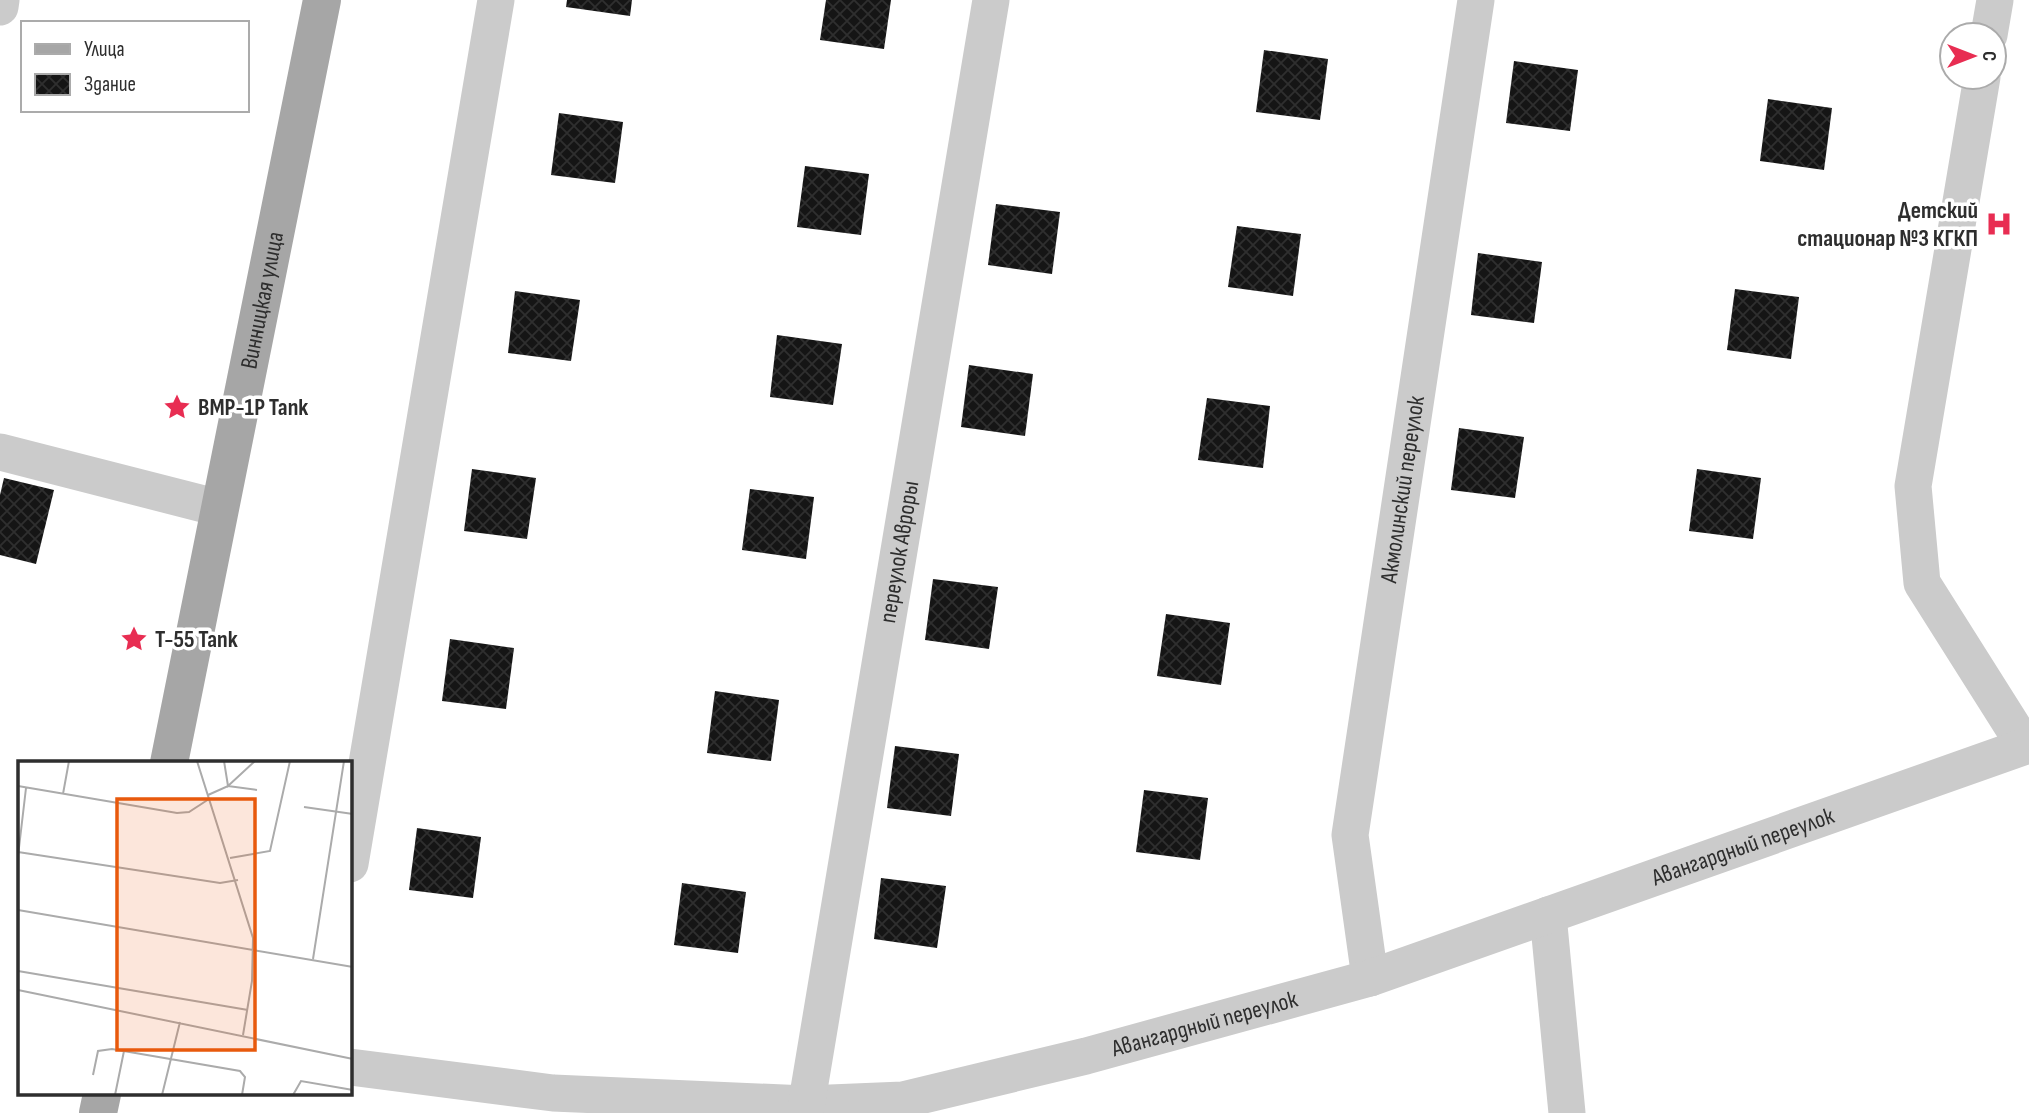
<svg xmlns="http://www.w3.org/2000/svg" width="2029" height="1113" viewBox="0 0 2029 1113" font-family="'Sofia Sans Condensed',sans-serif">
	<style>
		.building { fill: url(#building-cross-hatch) }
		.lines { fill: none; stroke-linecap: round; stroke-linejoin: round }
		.minor { stroke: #cbcbcb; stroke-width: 37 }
		.major { stroke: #a6a6a6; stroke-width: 38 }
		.labels { text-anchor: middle; stroke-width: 7; stroke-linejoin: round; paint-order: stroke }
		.poi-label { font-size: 24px; font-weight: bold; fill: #2e2e2e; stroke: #fff; text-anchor: start }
		.street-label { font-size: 24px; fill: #2e2e2e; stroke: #fff }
		.inset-road { fill: none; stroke: #ababab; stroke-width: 2 }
		.view { fill: #e8590c; fill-opacity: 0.15; stroke: #e8590c; stroke-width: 3.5 }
		.inset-edge { fill: none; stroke: #2e2e2e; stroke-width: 3.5 }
	</style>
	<defs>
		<pattern id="building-cross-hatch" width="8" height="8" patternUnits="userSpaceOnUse" patternTransform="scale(1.75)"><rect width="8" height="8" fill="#151515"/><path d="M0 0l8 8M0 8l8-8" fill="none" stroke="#2f2f2f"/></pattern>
	</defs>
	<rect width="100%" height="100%" fill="#fff"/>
	<g class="building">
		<path d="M 567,0 L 632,0 L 630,16 L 566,7 Z"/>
		<path d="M 826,0 L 891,0 L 884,49 L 820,40 Z"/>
		<path d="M 1264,50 L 1328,59 L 1320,120 L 1256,112 Z"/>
		<path d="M 1514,61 L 1578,70 L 1570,131 L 1506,123 Z"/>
		<path d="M 1768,99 L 1832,108 L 1824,170 L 1760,161 Z"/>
		<path d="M 559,113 L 623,122 L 615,183 L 551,175 Z"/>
		<path d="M 805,166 L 869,174 L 861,235 L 797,227 Z"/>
		<path d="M 996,204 L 1060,212 L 1052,274 L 988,265 Z"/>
		<path d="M 1237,226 L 1301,234 L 1293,296 L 1228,287 Z"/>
		<path d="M 1478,253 L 1542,262 L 1534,323 L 1471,315 Z"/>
		<path d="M 1735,289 L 1799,297 L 1791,359 L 1727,350 Z"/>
		<path d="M 515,291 L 580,300 L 571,361 L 508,353 Z"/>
		<path d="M 777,335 L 842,344 L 833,405 L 770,397 Z"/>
		<path d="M 969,365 L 1033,374 L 1025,436 L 961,427 Z"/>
		<path d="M 1207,398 L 1270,406 L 1263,468 L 1198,460 Z"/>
		<path d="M 1459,428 L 1524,437 L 1515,498 L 1451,490 Z"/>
		<path d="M 472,469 L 536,478 L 527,539 L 464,531 Z"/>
		<path d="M 1697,469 L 1761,478 L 1753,539 L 1689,531 Z"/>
		<path d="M 4,478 L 54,490 L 36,564 L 0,555 L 0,495 Z"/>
		<path d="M 750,489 L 814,497 L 806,559 L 742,550 Z"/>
		<path d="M 933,579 L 998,587 L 989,649 L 925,640 Z"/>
		<path d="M 1166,614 L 1230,623 L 1221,685 L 1157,676 Z"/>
		<path d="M 450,639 L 514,648 L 506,709 L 442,701 Z"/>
		<path d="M 715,691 L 779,700 L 771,761 L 707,753 Z"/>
		<path d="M 895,746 L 959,754 L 951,816 L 887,808 Z"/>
		<path d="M 1144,790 L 1208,798 L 1200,860 L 1136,852 Z"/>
		<path d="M 417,828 L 481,837 L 473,898 L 409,890 Z"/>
		<path d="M 881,878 L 946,886 L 937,948 L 874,939 Z"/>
		<path d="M 682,883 L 746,892 L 738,953 L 674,945 Z"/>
	</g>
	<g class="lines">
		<g class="minor">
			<path d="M 0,7 L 1,0"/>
			<path d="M 1989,35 L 1995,0"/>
			<path d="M 1982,77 L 1913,486 L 1922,583 L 2025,746"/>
			<path d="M 0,452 L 219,508"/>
			<path d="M 350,864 L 496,0"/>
			<path d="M 1548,915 L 1567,1113"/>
			<path id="s1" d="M 1370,978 L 1350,835 L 1476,0"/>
			<path id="s2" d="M 350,1067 L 553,1093 L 806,1104 L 903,1100 L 1086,1056 L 1370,978 L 2029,745"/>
			<path id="s3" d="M 805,1113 L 991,0"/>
		</g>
		<g class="major">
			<path id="s4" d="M 169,763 L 322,0"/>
			<path d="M 98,1113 L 102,1094"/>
		</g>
	</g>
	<defs>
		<g id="hospital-bare" transform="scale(2.1)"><path d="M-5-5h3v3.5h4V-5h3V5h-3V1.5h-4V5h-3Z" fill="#e82d52" stroke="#fff" stroke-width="2.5" paint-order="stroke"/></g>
		<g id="sight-bare" transform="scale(2.1)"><path d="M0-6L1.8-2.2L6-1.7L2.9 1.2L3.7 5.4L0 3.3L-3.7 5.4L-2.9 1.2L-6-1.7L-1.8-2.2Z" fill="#e82d52" stroke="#fff" stroke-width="2.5" paint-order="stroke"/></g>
	</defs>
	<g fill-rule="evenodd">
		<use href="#hospital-bare" x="1999" y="224"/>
		<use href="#sight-bare" x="177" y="407"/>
		<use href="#sight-bare" x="134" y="639"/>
	</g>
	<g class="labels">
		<g class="poi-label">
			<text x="1978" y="218" text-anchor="end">Детский<tspan x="1978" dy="28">стационар №3 КГКП</tspan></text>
			<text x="198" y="415">BMP-1P Tank</text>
			<text x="155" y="647">T-55 Tank</text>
		</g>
		<g class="street-label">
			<text dy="8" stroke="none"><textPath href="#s4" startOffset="472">Винницкая улица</textPath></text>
			<text dy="8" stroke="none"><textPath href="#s1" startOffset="494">Акмолинский переулок</textPath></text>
			<text dy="8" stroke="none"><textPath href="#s3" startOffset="569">переулок Авроры</textPath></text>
			<text dy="8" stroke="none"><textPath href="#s2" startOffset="1433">Авангардный переулок</textPath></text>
			<text dy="8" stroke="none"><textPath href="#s2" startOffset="866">Авангардный переулок</textPath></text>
		</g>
	</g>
	<g transform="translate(18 761)">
		<rect width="334" height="334" fill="#fff"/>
		<path class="inset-road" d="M 179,0 L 235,177 L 234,220 L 225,274M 206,0 L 210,25 L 237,0M 0,25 L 159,52 L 171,51 L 191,38M 45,33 L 51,0M 190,34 L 210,25 L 239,29M 286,46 L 335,53M 0,91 L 202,122 L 220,119M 0,95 L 8,27M 212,97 L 252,90 L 272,0M 0,149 L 335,206M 295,198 L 326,0M 0,210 L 230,249M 0,229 L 335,298M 75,314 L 80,290 L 94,288 L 222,310 L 227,316 L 224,334M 97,334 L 106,290M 144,334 L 162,261M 275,334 L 283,320 L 335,329"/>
		<path class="view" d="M 99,38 L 237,38 L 237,289 L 99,289 Z"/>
		<rect width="334" height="334" class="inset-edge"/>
	</g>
	<rect x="21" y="21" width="228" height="91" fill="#ffffff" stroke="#ababab" stroke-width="2"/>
	<rect x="35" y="44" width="35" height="10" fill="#a6a6a6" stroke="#ababab" stroke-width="2"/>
	<text x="84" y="56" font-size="21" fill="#2e2e2e">Улица</text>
	<rect x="35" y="74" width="35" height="21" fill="url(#building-cross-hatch)" stroke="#ababab" stroke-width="2"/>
	<text x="84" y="91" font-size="21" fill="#2e2e2e">Здание</text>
	<g transform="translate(1973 56) rotate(90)"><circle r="33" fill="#ffffff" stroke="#ababab" stroke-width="2"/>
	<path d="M0-5L12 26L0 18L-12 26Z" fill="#e82d52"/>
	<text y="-10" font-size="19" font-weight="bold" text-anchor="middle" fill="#2e2e2e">С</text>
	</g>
</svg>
